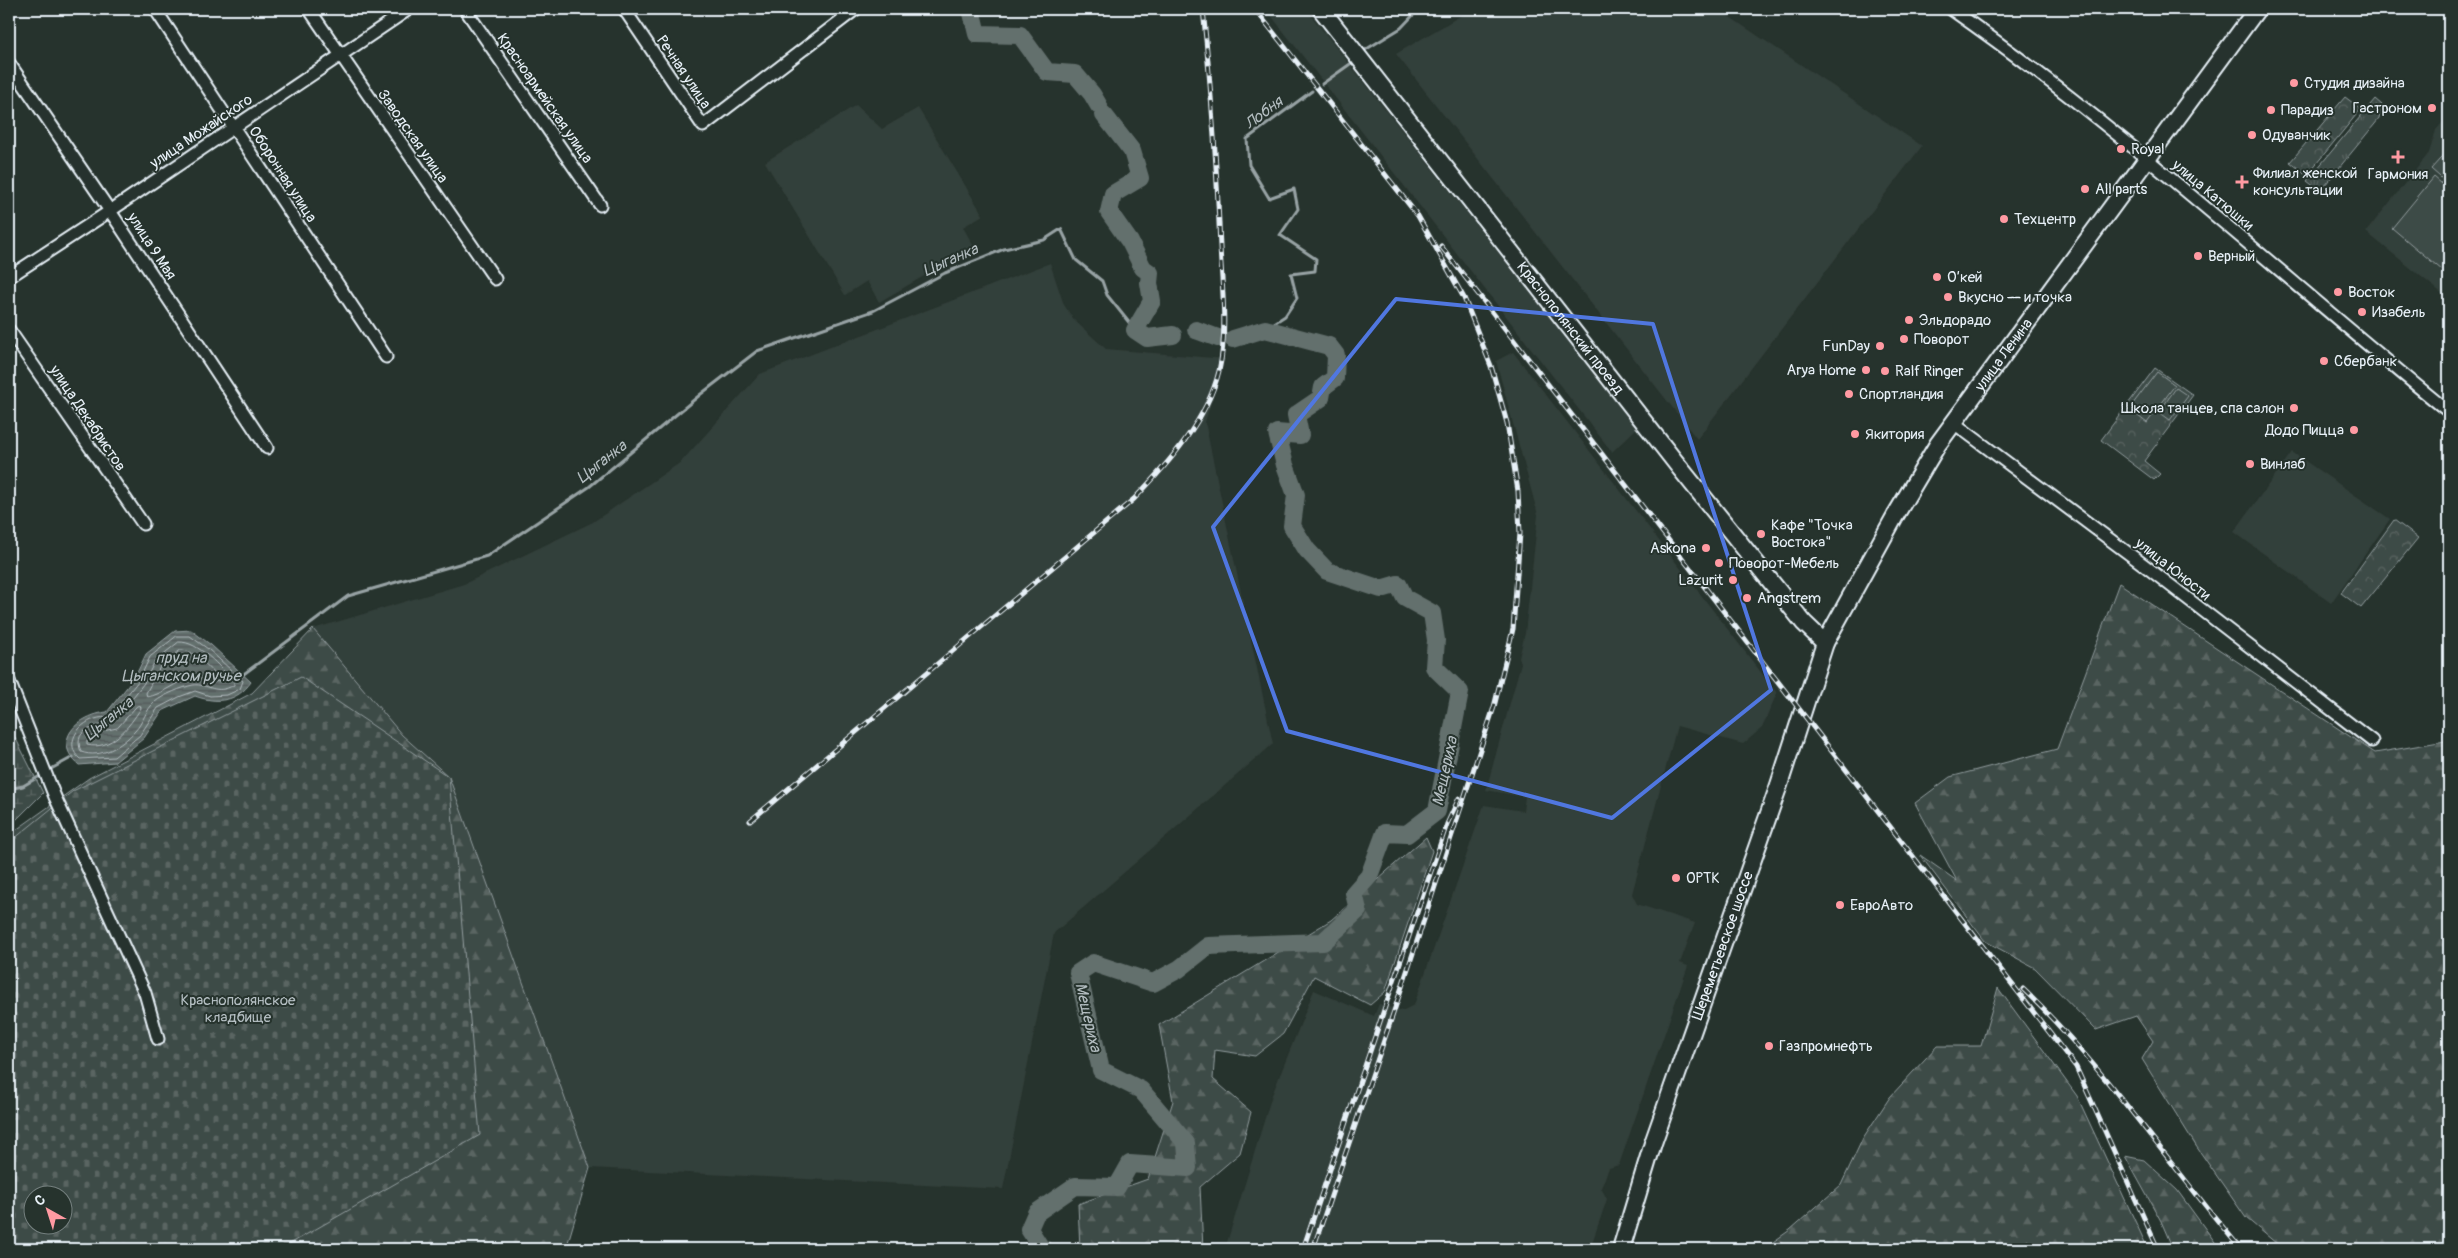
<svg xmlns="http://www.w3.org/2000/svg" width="2458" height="1258" viewBox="0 0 2458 1258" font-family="Pangolin,sans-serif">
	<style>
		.built { fill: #333f3a }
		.grass { fill: url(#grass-tufts); stroke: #939ea0 }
		.forest { fill: url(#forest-firs); stroke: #939ea0; fill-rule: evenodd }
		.wetland { fill: url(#wetland-marsh); stroke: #939ea0 }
		.cemetery { fill: url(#cemetery-stones); stroke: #939ea0; fill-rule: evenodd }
		.park { fill: url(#park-crowns); stroke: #939ea0 }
		.pitch { fill: #3e4b47; stroke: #939ea0 }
		.water { fill: url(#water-rules); stroke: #98a3a5 }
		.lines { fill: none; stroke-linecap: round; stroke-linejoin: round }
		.shore { stroke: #b3bdc0; stroke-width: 1 }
		.stream { stroke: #98a3a5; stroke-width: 3 }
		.river { stroke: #636f6d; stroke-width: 18 }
		.street-casing { stroke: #e8f1f8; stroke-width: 15 }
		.secondary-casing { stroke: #e8f1f8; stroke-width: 20 }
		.street { stroke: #26332d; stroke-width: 11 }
		.secondary { stroke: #26332d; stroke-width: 16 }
		.rail-casing { stroke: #e8f1f8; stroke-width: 5 }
		.rail { stroke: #26332d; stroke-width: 3; stroke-dasharray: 9; stroke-linecap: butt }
		.marked { fill: none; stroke: #5077e0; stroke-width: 4; stroke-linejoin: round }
		.poi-dot { fill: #ff9aa2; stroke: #26332d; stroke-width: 2 }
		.labels { text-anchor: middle; stroke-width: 4; stroke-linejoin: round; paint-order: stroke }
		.street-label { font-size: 15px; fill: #e8f1f8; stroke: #26332d }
		.poi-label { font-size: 15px; fill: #e8f1f8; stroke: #26332d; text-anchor: start }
		.park-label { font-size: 15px; fill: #b5bfc3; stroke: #26332d }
		.water-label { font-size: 16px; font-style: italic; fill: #b3bdc0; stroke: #26332d }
	</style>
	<defs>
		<pattern id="grass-tufts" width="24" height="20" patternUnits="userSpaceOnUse" patternTransform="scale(1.25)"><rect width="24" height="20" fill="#3e4b47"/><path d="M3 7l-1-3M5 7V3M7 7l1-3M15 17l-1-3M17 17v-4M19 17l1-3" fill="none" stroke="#5a6562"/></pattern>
		<pattern id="forest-firs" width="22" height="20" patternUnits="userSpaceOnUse" patternTransform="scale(1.25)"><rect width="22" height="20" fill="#3e4b47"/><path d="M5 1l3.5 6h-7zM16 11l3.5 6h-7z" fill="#5a6562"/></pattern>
		<pattern id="wetland-marsh" width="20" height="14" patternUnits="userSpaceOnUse" patternTransform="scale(1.25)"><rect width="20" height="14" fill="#3e4b47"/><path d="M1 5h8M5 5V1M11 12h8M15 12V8" fill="none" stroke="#5a6562"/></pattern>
		<pattern id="cemetery-stones" width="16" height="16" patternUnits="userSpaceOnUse" patternTransform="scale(1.25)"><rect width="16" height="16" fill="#3e4b47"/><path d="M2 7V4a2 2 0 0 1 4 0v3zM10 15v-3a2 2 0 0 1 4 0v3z" fill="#5a6562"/></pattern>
		<pattern id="park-crowns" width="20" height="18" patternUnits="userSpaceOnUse" patternTransform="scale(1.25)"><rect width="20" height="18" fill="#3e4b47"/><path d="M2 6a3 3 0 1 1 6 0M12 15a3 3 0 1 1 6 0" fill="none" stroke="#5a6562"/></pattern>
		<pattern id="water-rules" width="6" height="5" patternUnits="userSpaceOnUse" patternTransform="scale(1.25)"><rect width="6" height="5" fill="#636f6d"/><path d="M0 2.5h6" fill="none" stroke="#535a5a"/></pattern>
	</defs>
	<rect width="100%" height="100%" fill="#26332d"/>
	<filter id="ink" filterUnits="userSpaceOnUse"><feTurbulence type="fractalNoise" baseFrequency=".02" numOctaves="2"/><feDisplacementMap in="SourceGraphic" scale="10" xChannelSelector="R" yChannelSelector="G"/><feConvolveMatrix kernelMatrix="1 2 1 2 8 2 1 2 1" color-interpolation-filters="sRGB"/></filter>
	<g filter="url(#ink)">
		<g class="built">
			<path d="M 1266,9 L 1306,9 L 1637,428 L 1612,452 Z"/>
			<path d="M 1472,9 L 1718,9 L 1922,146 L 1697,439 L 1396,54 Z"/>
			<path d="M 856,105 L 882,129 L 918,108 L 983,215 L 963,227 L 974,247 L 879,302 L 867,281 L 845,295 L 765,162 Z"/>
			<path d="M 2449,115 L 2449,299 L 2366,232 L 2429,153 L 2436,130 Z"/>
			<path d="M 1050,263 L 1064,305 L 1075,321 L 1106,349 L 1225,359 L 1205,422 L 1273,744 L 1054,933 L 1003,1189 L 590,1168 L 449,777 L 402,735 L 313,629 L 464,584 L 593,522 L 681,462 L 760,374 Z"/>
			<path d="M 1513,352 L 1777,693 L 1762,728 L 1743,744 L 1677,726 L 1632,894 L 1637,904 L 1695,923 L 1680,963 L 1688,966 L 1619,1165 L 1609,1168 L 1601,1188 L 1607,1199 L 1590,1249 L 1225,1249 L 1272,1095 L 1314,990 L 1374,1016 L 1379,1004 L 1402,1011 L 1414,1005 L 1484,805 L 1523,811 L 1525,797 L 1486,790 L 1521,663 L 1519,658 L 1525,633 L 1538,515 L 1496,361 Z"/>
			<path d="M 2292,452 L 2390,519 L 2331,603 L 2234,532 Z"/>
		</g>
		<path class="grass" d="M 2375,99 L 2382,105 L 2379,119 L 2320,191 L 2307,181 Z"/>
		<g class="forest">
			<path d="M 2119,583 L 2375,753 L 2445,741 L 2449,742 L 2449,1249 L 2283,1249 L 2246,1218 L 2196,1146 L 2142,1059 L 2153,1041 L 2136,1016 L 2096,1030 L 2035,968 L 1985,941 L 1920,855 L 1957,881 L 1915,803 L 1950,777 L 2057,749 Z"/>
			<path d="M 313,629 L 402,735 L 449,777 L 590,1168 L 566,1249 L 9,1249 L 9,835 L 89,778 L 252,693 ZM 32,1196 L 62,1196 L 62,1226 L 32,1226 Z"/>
			<path d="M 1426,837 L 1432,851 L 1385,992 L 1370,1005 L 1314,976 L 1283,1034 L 1255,1056 L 1215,1050 L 1213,1079 L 1251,1112 L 1240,1153 L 1200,1187 L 1203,1249 L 1080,1249 L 1078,1204 L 1148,1179 L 1173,1101 L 1159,1025 L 1331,920 Z"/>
			<path d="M 1998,988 L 2077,1096 L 2148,1249 L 1763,1249 L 1790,1230 L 1841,1185 L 1863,1138 L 1890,1097 L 1937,1046 L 1981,1046 Z"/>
			<path d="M 2125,1156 L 2144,1160 L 2177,1190 L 2220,1249 L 2173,1249 L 2161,1221 Z"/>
		</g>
		<path class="wetland" d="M 15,737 L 43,793 L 9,827 L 9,744 Z"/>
		<path class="cemetery" d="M 301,677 L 449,777 L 480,1135 L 281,1249 L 16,1249 L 9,1235 L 9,843 L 73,791 ZM 32,1196 L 62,1196 L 62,1226 L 32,1226 Z"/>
		<g class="park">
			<path d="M 2345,97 L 2361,109 L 2307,175 L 2290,162 Z"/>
			<path d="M 2155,368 L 2193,395 L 2144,461 L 2160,474 L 2154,480 L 2101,440 Z"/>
			<path d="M 2394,520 L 2418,538 L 2361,608 L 2341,593 Z"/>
		</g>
		<g class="pitch">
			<path d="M 2449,149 L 2449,185 L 2431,169 Z"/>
			<path d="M 2434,177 L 2449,190 L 2449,276 L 2392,228 Z"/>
			<path d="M 2157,372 L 2175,385 L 2147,423 L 2129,409 Z"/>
			<path d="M 2176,388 L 2188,396 L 2170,420 L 2159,412 Z"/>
		</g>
		<path class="water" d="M 191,630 L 211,645 L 251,682 C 237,702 217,704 195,696 L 162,711 L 144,738 L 115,762 L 79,765 C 50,740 79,715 107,712 L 135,677 L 146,654 L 175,631 Z"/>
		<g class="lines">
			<g class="shore">
				<path d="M 177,636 L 190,636 L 208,649 L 243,681 L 240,689 L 227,695 L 210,696 L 195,691 L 179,697 L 158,708 L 140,735 L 114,757 L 80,759 C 64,745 77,724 95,719 C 100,717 105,718 110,716 L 139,680 L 150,657 Z"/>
				<path d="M 179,642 C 199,641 220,668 234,681 L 234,685 C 215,696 209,683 193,685 C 183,687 163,695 155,702 C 146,709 143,723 135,731 C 122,746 101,759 81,752 C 71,724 102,729 115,720 L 144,683 L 155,661 Z"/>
				<path d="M 181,650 C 194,649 210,669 219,678 L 219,681 C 209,684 201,676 191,678 C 176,681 162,695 147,697 L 146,693 L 161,665 Z"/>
				<path d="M 137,706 L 140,705 L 141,708 C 129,727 111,751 87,745 L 87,741 L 98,732 L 117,728 Z"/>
			</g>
			<g class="stream">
				<path d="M 1365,50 L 1401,28 L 1419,9"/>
				<path d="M 1322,84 L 1353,62"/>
				<path d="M 1265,329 L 1285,316 L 1297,298 L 1291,274 L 1315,271 L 1316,259 L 1280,235 L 1298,209 L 1294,189 L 1269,198 L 1249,165 L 1247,139 L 1312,91"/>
				<path d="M 241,676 L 348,596 L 487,556 L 589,487 L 701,394 L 757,351 L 873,311 L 945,273 L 1004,249 L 1044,240 L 1061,229 L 1076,260 L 1102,281 L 1107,295 L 1135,330"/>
				<path d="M 51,769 L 73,757"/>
				<path d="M 9,789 L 23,786 L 40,776"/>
			</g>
			<g class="river">
				<path d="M 971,9 L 977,34 L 1020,35 L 1047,72 L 1075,74 L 1092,94 L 1099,106"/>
				<path d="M 1104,115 L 1132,151 L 1140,178 L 1113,194 L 1109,212 L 1130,242 L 1143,268 L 1150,273 L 1149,283 L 1152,301 L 1135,330 L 1147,338 L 1173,335"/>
				<path d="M 1196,330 L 1218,338"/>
				<path d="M 1044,1249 L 1041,1248 L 1029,1229 L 1036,1213 L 1075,1186 L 1117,1187 L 1130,1164 L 1188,1168 L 1186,1143 L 1141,1090 L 1101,1070 L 1078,973 L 1093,963 L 1153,983 L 1179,969 L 1208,946 L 1323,942 L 1358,910 L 1354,893 L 1369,876 L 1385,833 L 1407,834 L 1437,811 L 1460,692 L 1434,667 L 1436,640 L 1432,613 L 1405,598 L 1398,584 L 1381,589 L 1327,571 L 1307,550 L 1292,526 L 1296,495 L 1285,465 L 1277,433 L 1300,435 L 1296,415 L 1321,398 L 1323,387 L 1335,378 L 1336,355 L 1329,346 L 1265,329 L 1233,339"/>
			</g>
			<g class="street-casing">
				<g id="street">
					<path d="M 155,9 L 386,357"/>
					<path d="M 309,9 L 495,279"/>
					<path d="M 465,9 L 600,205"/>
					<path d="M 624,9 L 703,126 L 856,9"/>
					<path d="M 1951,9 C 2126,131 2283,277 2449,412"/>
					<path d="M 9,63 L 110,211 L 267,448"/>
					<path d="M 9,277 L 110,211 L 409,9"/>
					<path d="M 9,330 L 143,524"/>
					<path d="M 1954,423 L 2144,565 L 2372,741"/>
					<path d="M 9,681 L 55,797 L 145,993 L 158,1039"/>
				</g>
			</g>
			<g class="secondary-casing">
				<g id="secondary">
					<path id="s1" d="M 1321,9 L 1680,468 L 1804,623 L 1825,643"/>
					<path id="s2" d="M 1621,1249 L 1653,1143 L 1779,785 L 1825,643 L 1895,516 L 1938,444 L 2257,9"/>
				</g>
			</g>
			<use href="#street" class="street"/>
			<use href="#secondary" class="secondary"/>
			<g class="rail-casing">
				<g id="rail">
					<path d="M 1255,9 L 1418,216 L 1464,298 L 1491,366 L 1507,423 L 1518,491 L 1520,533 L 1513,629 L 1494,707 L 1395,1008 L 1313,1249"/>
					<path d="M 1441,246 L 2076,1067 L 2158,1249"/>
					<path d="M 750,821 L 1134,499 C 1168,464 1207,420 1219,371 C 1228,331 1222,287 1220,247 C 1217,167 1211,88 1203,9"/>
					<path d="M 2023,989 C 2105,1068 2168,1163 2241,1249"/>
					<path d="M 1303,1249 L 1447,824 L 1459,798"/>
				</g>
			</g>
			<use href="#rail" class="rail"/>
		</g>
	</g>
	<path class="marked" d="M 1396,299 L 1653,324 L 1771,690 L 1612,818 L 1287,731 L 1213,527 Z"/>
	<g class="poi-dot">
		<circle cx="2294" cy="83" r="5"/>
		<circle cx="2432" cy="108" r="5"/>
		<circle cx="2271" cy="110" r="5"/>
		<circle cx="2252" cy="135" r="5"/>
		<circle cx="2121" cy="149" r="5"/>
		<path d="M2395.5 149.5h5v5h5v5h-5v5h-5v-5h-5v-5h5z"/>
		<path d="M2239.5 174.5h5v5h5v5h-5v5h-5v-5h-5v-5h5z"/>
		<circle cx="2085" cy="189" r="5"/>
		<circle cx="2004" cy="219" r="5"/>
		<circle cx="2198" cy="256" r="5"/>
		<circle cx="1937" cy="277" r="5"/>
		<circle cx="2338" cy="292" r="5"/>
		<circle cx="1948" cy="297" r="5"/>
		<circle cx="2362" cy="312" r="5"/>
		<circle cx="1909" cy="320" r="5"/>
		<circle cx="1904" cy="339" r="5"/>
		<circle cx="1880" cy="346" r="5"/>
		<circle cx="2324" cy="361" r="5"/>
		<circle cx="1866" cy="370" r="5"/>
		<circle cx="1885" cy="371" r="5"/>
		<circle cx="1849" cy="394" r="5"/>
		<circle cx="2294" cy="408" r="5"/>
		<circle cx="2354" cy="430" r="5"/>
		<circle cx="1855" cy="434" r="5"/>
		<circle cx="2250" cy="464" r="5"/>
		<circle cx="1761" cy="534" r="5"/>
		<circle cx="1706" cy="548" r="5"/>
		<circle cx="1719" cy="563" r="5"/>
		<circle cx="1733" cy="580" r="5"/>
		<circle cx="1747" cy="598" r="5"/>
		<circle cx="1676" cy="878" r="5"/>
		<circle cx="1840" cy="905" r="5"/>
		<circle cx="1769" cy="1046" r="5"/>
	</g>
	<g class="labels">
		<g class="street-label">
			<text transform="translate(684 72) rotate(56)" y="5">Речная улица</text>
			<text transform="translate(545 98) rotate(55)" y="5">Красноармейская улица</text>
			<text transform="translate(201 131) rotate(-34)" y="5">улица Можайского</text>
			<text transform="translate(413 136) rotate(55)" y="5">Заводская улица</text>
			<text transform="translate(283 174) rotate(57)" y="5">Оборонная улица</text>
			<text transform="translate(2213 195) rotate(40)" y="5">улица Катюшки</text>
			<text transform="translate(152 246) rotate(57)" y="5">улица 9 Мая</text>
			<text dy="5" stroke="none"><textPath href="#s1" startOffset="405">Краснополянский проезд</textPath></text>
			<text dy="5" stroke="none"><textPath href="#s2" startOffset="979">улица Ленина</textPath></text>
			<text transform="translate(88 418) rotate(56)" y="5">улица Декабристов</text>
			<text transform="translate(2173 569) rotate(38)" y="5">улица Юности</text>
			<text dy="5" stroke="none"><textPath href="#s2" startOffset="320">Шереметьевское шоссе</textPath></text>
		</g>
		<g class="poi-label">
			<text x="2304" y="88">Студия дизайна</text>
			<text x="2422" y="113" text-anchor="end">Гастроном</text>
			<text x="2281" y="115">Парадиз</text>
			<text x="2262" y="140">Одуванчик</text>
			<text x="2131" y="154">Royal</text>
			<text x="2253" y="178">Филиал женской<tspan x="2253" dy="17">консультации</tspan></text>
			<text x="2398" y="179" text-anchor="middle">Гармония</text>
			<text x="2095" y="194">All parts</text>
			<text x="2014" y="224">Техцентр</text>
			<text x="2208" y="261">Верный</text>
			<text x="1947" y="282">О’кей</text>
			<text x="2348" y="297">Восток</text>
			<text x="1958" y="302">Вкусно — и точка</text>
			<text x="2372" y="317">Изабель</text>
			<text x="1919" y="325">Эльдорадо</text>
			<text x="1914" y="344">Поворот</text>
			<text x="1870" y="351" text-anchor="end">FunDay</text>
			<text x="2334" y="366">Сбербанк</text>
			<text x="1856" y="375" text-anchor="end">Arya Home</text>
			<text x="1895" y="376">Ralf Ringer</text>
			<text x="1859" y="399">Спортландия</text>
			<text x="2284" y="413" text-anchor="end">Школа танцев, спа салон</text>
			<text x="2344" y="435" text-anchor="end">Додо Пицца</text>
			<text x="1865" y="439">Якитория</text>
			<text x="2260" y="469">Винлаб</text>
			<text x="1771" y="530">Кафе "Точка<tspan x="1771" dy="17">Востока"</tspan></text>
			<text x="1696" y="553" text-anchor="end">Askona</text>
			<text x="1729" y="568">Поворот-Мебель</text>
			<text x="1723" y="585" text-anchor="end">Lazurit</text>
			<text x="1757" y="603">Angstrem</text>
			<text x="1686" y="883">ОРТК</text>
			<text x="1850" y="910">ЕвроАвто</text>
			<text x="1779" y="1051">Газпромнефть</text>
		</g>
		<g class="park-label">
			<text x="238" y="1005">Краснополянское<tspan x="238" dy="17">кладбище</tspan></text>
		</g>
		<g class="water-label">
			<text transform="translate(1263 112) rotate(-37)" y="6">Лобня</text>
			<text transform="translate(950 259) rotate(-24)" y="6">Цыганка</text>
			<text transform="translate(601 461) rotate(-38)" y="6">Цыганка</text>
			<text x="181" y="663">пруд на<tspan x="181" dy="18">Цыганском ручье</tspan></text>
			<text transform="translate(108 718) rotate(-39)" y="6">Цыганка</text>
			<text transform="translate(1444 771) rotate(-78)" y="6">Мещериха</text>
			<text transform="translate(1089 1017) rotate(77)" y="6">Мещериха</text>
		</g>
	</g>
	<rect width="2458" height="1258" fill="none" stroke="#26332d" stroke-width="30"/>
	<rect x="15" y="15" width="2428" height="1228" fill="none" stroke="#e8f1f8" stroke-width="2" filter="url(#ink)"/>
	<g transform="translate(48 1210) rotate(321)"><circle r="24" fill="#26332d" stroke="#747f7e"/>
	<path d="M0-4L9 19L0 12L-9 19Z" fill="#ff9aa2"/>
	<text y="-8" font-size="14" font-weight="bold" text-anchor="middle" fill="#e8f1f8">С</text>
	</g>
</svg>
